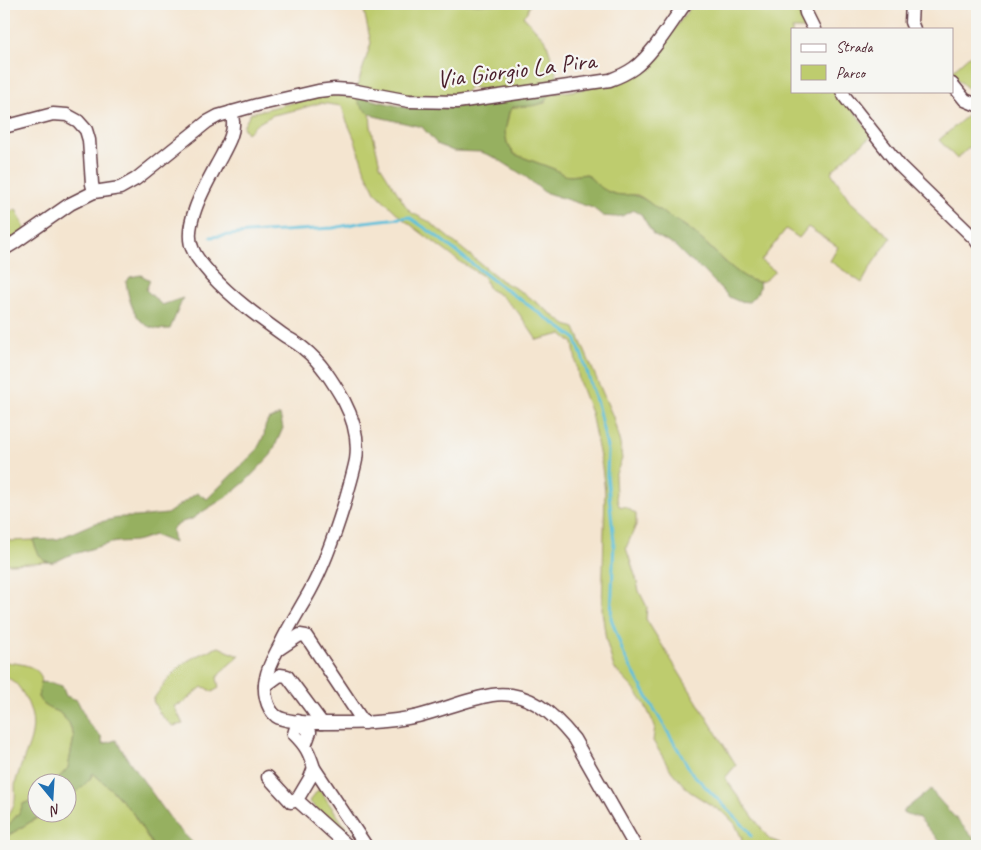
<svg xmlns="http://www.w3.org/2000/svg" width="981" height="850" viewBox="0 0 981 850" font-family="Caveat,sans-serif">
	<style>
		.green { fill: #becc6e; stroke: #84764c }
		.forest { fill: #96b061; stroke: #706846 }
		.lines { fill: none; stroke-linecap: round; stroke-linejoin: round }
		.stream { stroke: #5dc0db; stroke-width: 3 }
		.minor-casing { stroke: #643d44; stroke-width: 15 }
		.minor { stroke: #fff; stroke-width: 12 }
		.labels { text-anchor: middle; stroke-width: 4.5; stroke-linejoin: round; paint-order: stroke }
		.street-label { font-size: 25px; fill: #4a1f2b; stroke: #f6f6f2 }
	</style>
	<rect width="100%" height="100%" fill="#f6f6f2"/>
	<filter id="ink" filterUnits="userSpaceOnUse"><feTurbulence type="fractalNoise" baseFrequency=".02" numOctaves="2"/><feDisplacementMap in="SourceGraphic" scale="10" xChannelSelector="R" yChannelSelector="G"/><feConvolveMatrix kernelMatrix="1 2 1 2 8 2 1 2 1" color-interpolation-filters="sRGB"/></filter>
	<filter id="wash" filterUnits="userSpaceOnUse"><feTurbulence type="fractalNoise" baseFrequency=".0096" numOctaves="4" result="noise"/><feDisplacementMap in="SourceGraphic" scale="20" xChannelSelector="R" yChannelSelector="G"/><feGaussianBlur stdDeviation="1.12" result="paint"/><feColorMatrix in="noise" values="0 0 0 0 0 0 0 0 0 0 0 0 0 0 0 0 0 1.4 0 .05"/><feComposite in="paint" operator="in"/></filter>
	<g filter="url(#wash)">
		<rect width="100%" height="100%" fill="#f4e5d0"/>
		<g class="green">
			<path d="M 362,4 L 530,4 L 527,12 L 523,16 L 546,41 L 559,82 L 492,94 L 470,86 L 462,98 L 433,100 L 357,87 L 371,43 L 364,11 Z"/>
			<path d="M 693,4 L 799,4 L 806,29 L 792,29 L 792,91 L 840,91 L 872,136 L 852,152 L 831,172 L 850,201 L 891,238 L 873,263 L 862,283 L 830,261 L 838,247 L 808,227 L 799,238 L 786,229 L 761,261 L 775,271 C 770,276 765,283 756,282 C 739,280 704,239 688,228 C 679,221 668,217 659,210 C 651,205 645,198 637,195 C 632,194 626,196 621,195 C 606,194 597,185 587,174 L 570,176 L 564,175 L 554,169 L 514,154 L 507,143 L 505,132 L 509,113 L 513,107 L 525,106 L 545,103 L 549,94 L 586,89 L 657,52 Z"/>
			<path d="M 977,49 L 977,97 L 952,74 L 952,71 Z"/>
			<path d="M 323,95 L 356,96 L 365,110 L 370,113 L 371,126 L 380,165 L 407,208 L 412,213 L 428,221 L 502,281 L 524,293 L 566,325 L 575,328 L 613,417 L 620,444 L 622,459 L 615,476 L 616,495 L 619,506 L 626,507 L 636,514 L 636,525 L 626,548 L 636,578 L 639,591 L 647,607 L 646,619 L 736,765 L 725,778 L 769,839 L 780,843 L 782,846 L 738,846 L 741,843 L 742,839 L 735,824 L 725,814 L 689,791 L 672,772 L 653,741 L 655,726 L 644,703 L 633,688 L 614,668 L 606,640 L 602,611 L 605,492 L 602,467 L 591,413 L 579,381 L 573,343 L 562,334 L 537,340 L 518,312 L 500,295 L 489,289 L 483,276 L 460,262 L 403,219 L 375,192 L 365,171 L 355,140 L 345,117 L 342,106 L 320,103 L 296,110 L 273,115 L 257,124 L 247,133 L 243,127 L 251,113 Z"/>
			<path d="M 975,109 L 977,110 L 977,140 L 957,159 L 939,140 Z"/>
			<path d="M 16,209 L 26,231 L 4,246 L 4,216 Z"/>
			<path d="M 4,538 L 10,541 L 33,540 C 37,550 38,556 48,562 L 10,564 L 4,563 Z"/>
			<path d="M 219,647 L 236,655 L 240,655 L 222,671 L 217,678 L 219,688 L 212,692 L 207,688 L 202,687 L 183,703 L 174,706 L 183,724 L 173,726 C 163,719 157,711 153,700 C 160,689 173,672 183,664 C 194,656 207,651 219,647 Z"/>
			<path d="M 4,662 C 14,663 37,664 41,677 C 43,683 39,691 38,697 L 42,703 L 50,709 L 59,712 L 69,723 L 74,737 L 68,768 L 55,782 L 38,782 L 37,798 L 23,804 L 20,812 L 4,830 L 4,819 C 9,814 14,807 15,800 C 16,793 14,787 16,781 C 25,748 43,732 25,697 C 18,685 16,682 4,676 Z"/>
			<path d="M 93,773 L 112,790 L 132,812 L 153,846 L 4,846 L 4,838 L 45,813 L 68,812 L 68,800 L 71,798 L 90,779 Z"/>
			<path d="M 319,789 L 347,829 L 341,833 L 309,801 Z"/>
		</g>
		<g class="forest">
			<path d="M 549,94 C 548,108 524,106 513,107 L 509,112 L 505,132 L 507,143 L 514,154 L 554,169 L 564,175 L 570,176 L 587,174 C 597,185 606,194 622,195 C 627,195 632,194 637,196 C 646,199 652,205 659,210 C 669,217 680,222 689,229 C 706,241 739,281 759,282 C 761,291 755,296 749,302 L 738,301 L 729,297 L 703,270 L 688,259 L 675,246 L 653,234 L 641,214 L 633,210 L 622,216 L 615,217 L 603,216 L 593,208 L 544,192 L 526,177 L 496,158 L 481,152 L 453,151 L 437,144 L 422,127 L 374,116 L 365,110 L 360,105 L 356,96 L 407,108 L 448,108 Z"/>
			<path d="M 141,275 L 150,280 L 146,290 L 162,305 L 183,298 L 170,329 C 164,329 159,330 153,328 C 134,323 128,298 126,281 L 130,277 Z"/>
			<path d="M 280,415 L 283,428 L 271,455 L 245,482 L 228,496 L 202,512 L 192,519 L 182,522 L 172,529 L 174,543 L 154,535 C 148,537 141,540 135,541 C 126,542 117,541 108,544 C 95,547 83,552 70,555 C 63,557 55,564 48,562 C 38,559 36,547 33,540 L 58,539 L 92,524 L 122,517 L 136,517 L 167,514 L 197,493 L 207,499 L 256,451 L 264,436 L 265,427 L 268,420 Z"/>
			<path d="M 41,682 L 52,683 L 62,686 L 66,696 L 77,700 L 89,724 L 101,736 L 103,744 L 116,740 L 127,758 L 175,825 L 195,845 L 195,846 L 153,846 L 132,812 L 112,790 L 93,773 L 90,779 L 71,798 L 68,800 L 68,782 L 55,782 L 68,768 L 74,737 L 72,730 L 69,723 L 59,712 L 50,709 L 42,703 L 38,697 Z"/>
			<path d="M 931,789 L 934,794 L 977,842 L 977,846 L 944,846 L 919,818 L 902,812 Z"/>
			<path d="M 37,798 L 38,812 L 45,813 L 4,838 L 4,830 L 20,812 L 23,804 Z"/>
		</g>
		<g class="lines">
			<path class="stream" d="M 211,237 L 248,233 L 333,228 L 364,222 L 409,217 L 435,235 L 498,284 L 575,338 L 583,359 L 598,407 L 608,451 L 607,475 L 614,541 L 611,618 L 624,655 L 650,702 L 692,773 L 739,821 L 749,831 L 751,836"/>
		</g>
	</g>
	<g filter="url(#ink)">
		<g class="lines">
			<g class="minor-casing">
				<g id="minor">
					<path d="M 804,4 L 806,13 L 814,29"/>
					<path d="M 912,4 L 911,22 L 914,29"/>
					<path d="M 952,84 L 965,100 L 977,105"/>
					<path d="M 842,91 L 845,97 L 899,165 L 976,240 L 977,242"/>
					<path d="M 231,112 C 232,115 233,118 233,122 C 234,134 227,145 222,155 C 210,178 180,225 193,250 C 197,260 205,267 211,275 C 232,298 257,316 282,334 C 289,339 297,343 303,348 C 321,362 333,382 344,401 C 354,420 359,439 356,460 C 353,475 348,490 344,505 C 335,534 325,564 310,591 C 300,609 289,626 280,645 C 275,655 268,666 266,678 C 263,690 266,708 276,716 C 286,723 314,723 326,723 C 357,723 388,723 418,716 C 443,710 467,699 492,695 C 528,690 553,713 574,739 L 635,846"/>
					<path d="M 4,127 L 53,114 L 67,115 L 78,121 L 86,130 L 89,140 L 92,184 L 94,192"/>
					<path d="M 4,249 L 14,243 L 70,204 L 94,192 L 120,188 L 136,179 L 207,122 L 218,116 L 257,105 L 318,91 L 335,89 L 351,90 L 409,101 L 457,102 L 610,80 C 618,77 627,73 634,68 C 653,54 671,23 685,4"/>
					<path d="M 279,649 L 300,635 L 306,636 L 364,723"/>
					<path d="M 265,686 L 280,675 L 287,676 L 322,723"/>
					<path d="M 305,746 L 310,732 L 298,721 L 294,734 C 306,746 309,752 314,768 L 366,846"/>
					<path d="M 314,768 L 310,778 L 297,800 L 348,846"/>
					<path d="M 268,777 L 291,802 L 297,800"/>
				</g>
			</g>
			<use href="#minor" class="minor"/>
		</g>
	</g>
	<g class="labels">
		<g class="street-label">
			<text transform="translate(516 69) rotate(-7)" y="9">Via Giorgio La Pira</text>
		</g>
	</g>
	<rect width="981" height="850" fill="none" stroke="#f6f6f2" stroke-width="20"/>
	<rect x="791" y="28" width="162" height="65" fill="#f6f6f2" stroke="#b1a0a2"/>
	<rect x="801" y="44" width="25" height="8" fill="#ffffff" stroke="#b1a0a2"/>
	<text x="836" y="52" font-size="15" fill="#4a1f2b">Strada</text>
	<rect x="801" y="65" width="25" height="15" fill="#becc6e" stroke="#b1a0a2"/>
	<text x="836" y="78" font-size="15" fill="#4a1f2b">Parco</text>
	<g transform="translate(52 798) rotate(162)"><circle r="24" fill="#f6f6f2" stroke="#b1a0a2"/>
	<path d="M0-4L9 19L0 12L-9 19Z" fill="#1f6fb2"/>
	<text y="-8" font-size="14" font-weight="bold" text-anchor="middle" fill="#4a1f2b">N</text>
	</g>
</svg>
